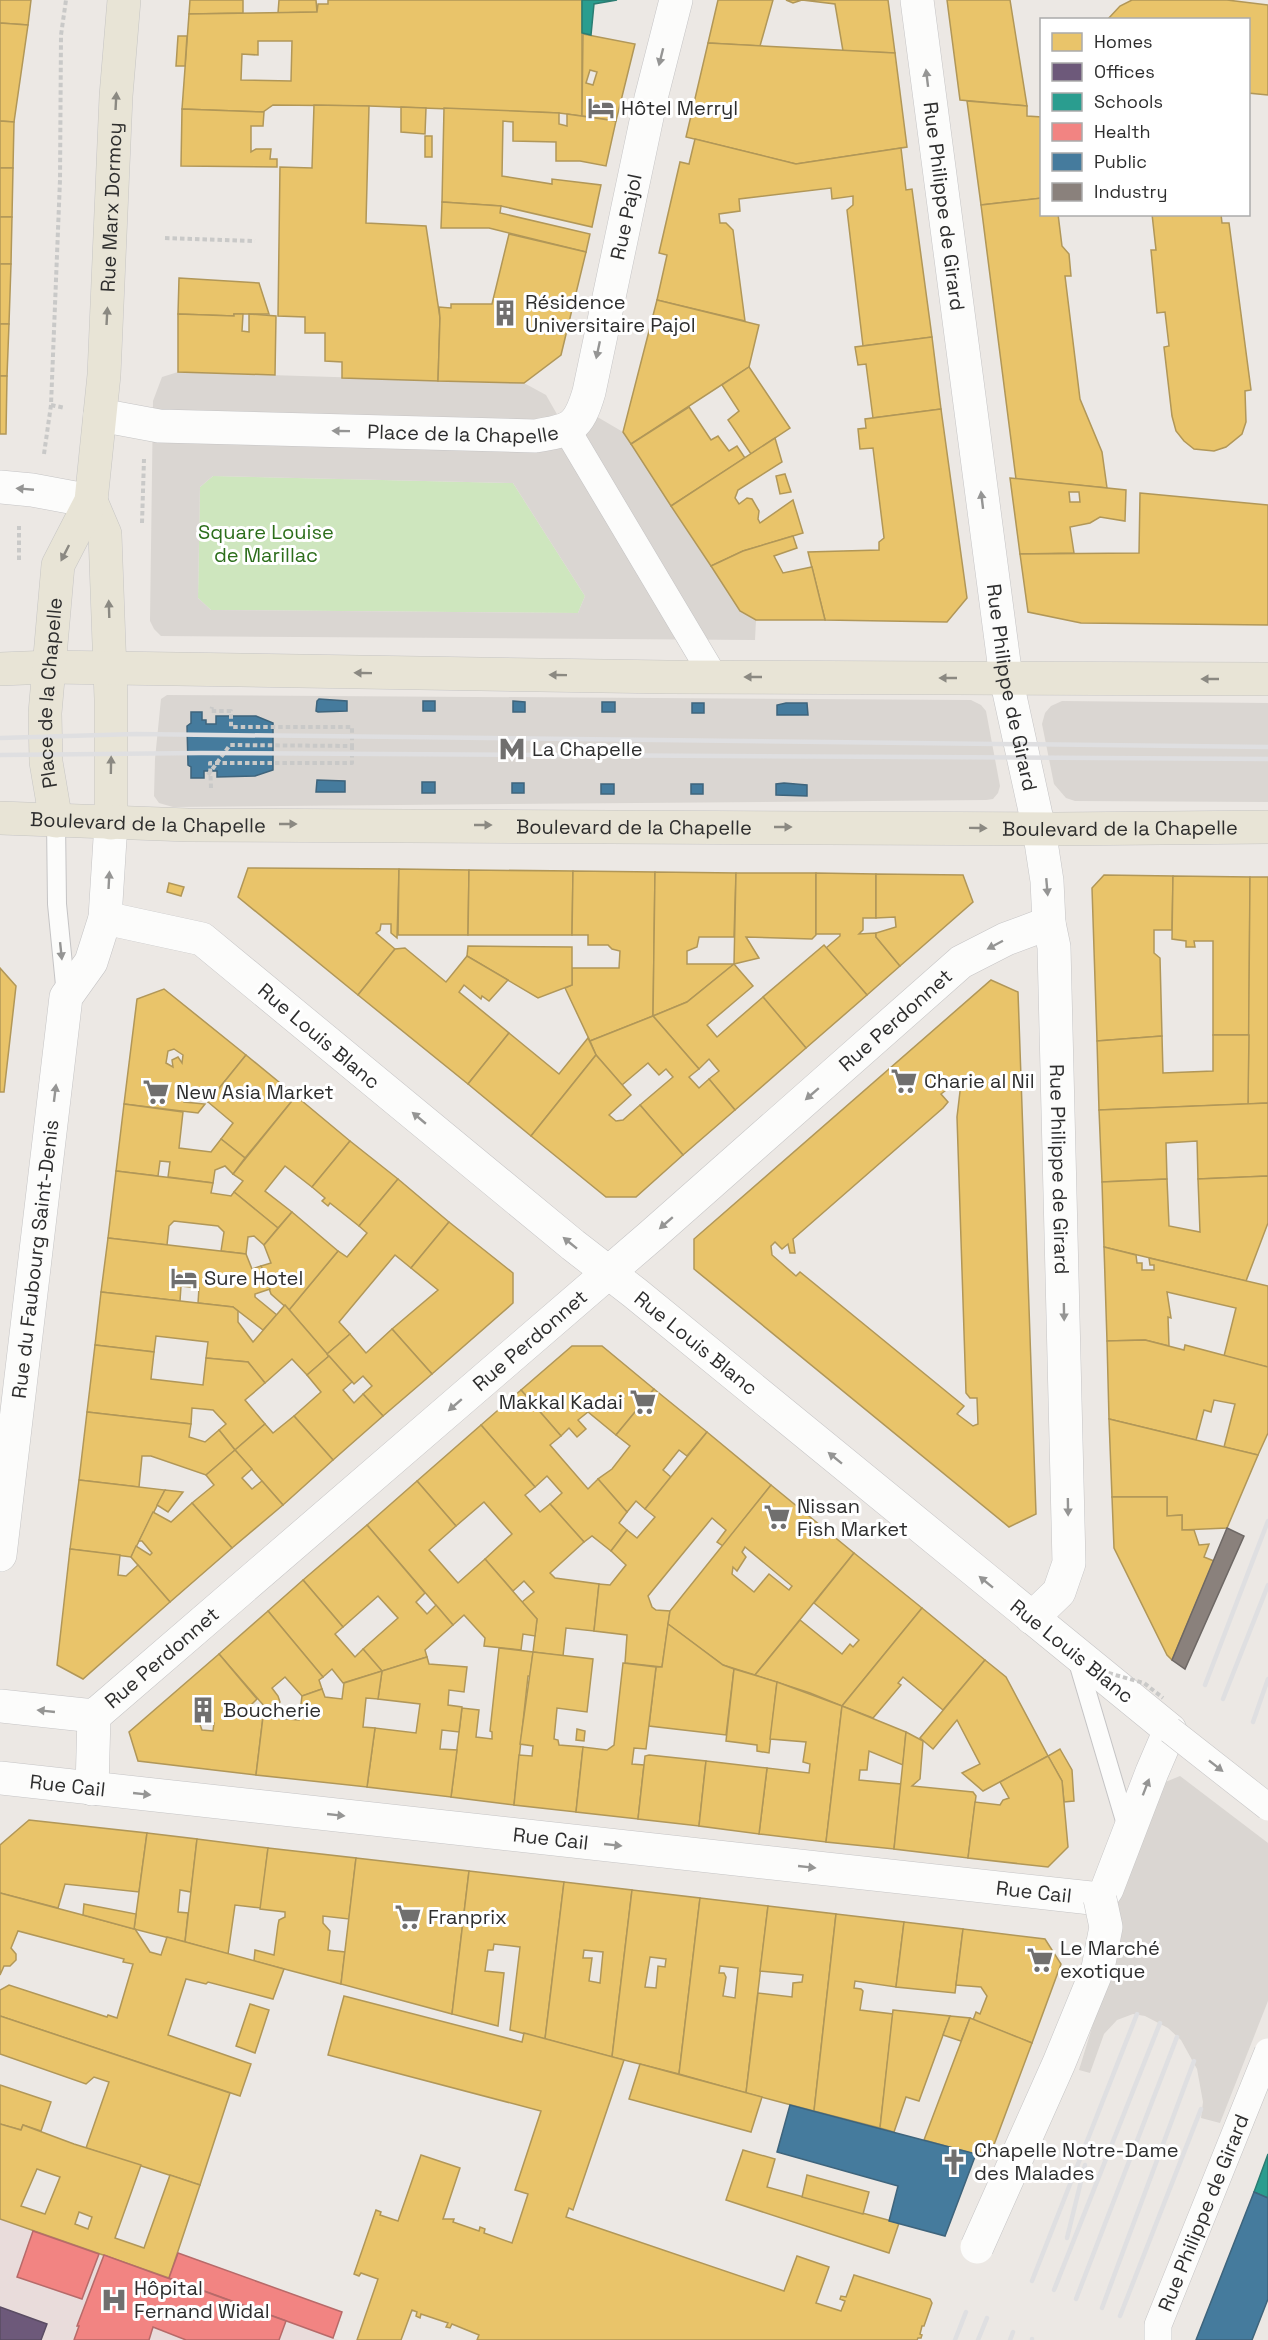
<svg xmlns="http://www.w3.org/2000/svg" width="1268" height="2340" viewBox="0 0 1268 2340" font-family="'Space Grotesk',sans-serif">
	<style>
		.medical { fill: #e9dcdb }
		.green { fill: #cee6be }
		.plaza { fill: #dad6d2; fill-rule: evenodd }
		.homes { fill: #e9c46a; stroke: #b19758; stroke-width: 1.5; fill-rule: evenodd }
		.offices { fill: #6d597a; stroke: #5a4c63; stroke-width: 1.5 }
		.schools { fill: #2a9d8f; stroke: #2b7c72; stroke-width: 1.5 }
		.health { fill: #f28482; stroke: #b76a69; stroke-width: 1.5 }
		.public { fill: #457b9d; stroke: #3e647c; stroke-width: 1.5 }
		.industry { fill: #8a817c; stroke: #6e6865; stroke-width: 1.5 }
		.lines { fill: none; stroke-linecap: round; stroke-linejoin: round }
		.service-casing { stroke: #c5c4c5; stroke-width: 20 }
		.pedestrian-casing { stroke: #c5c4c5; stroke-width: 28 }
		.minor-casing { stroke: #c5c4c5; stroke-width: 34 }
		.primary-casing { stroke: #c6c5c4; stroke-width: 34 }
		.path { stroke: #c9c9c8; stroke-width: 4; stroke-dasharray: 4.5 3; stroke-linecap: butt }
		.service { stroke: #fcfcfb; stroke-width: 18 }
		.pedestrian { stroke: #fcfcfb; stroke-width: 27 }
		.minor { stroke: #fcfcfb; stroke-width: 33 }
		.primary { stroke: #e8e4d6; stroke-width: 33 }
		.rail { stroke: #dfdfe1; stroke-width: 4.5 }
		.pedestrian-bridge-casing { stroke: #c5c4c5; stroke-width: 28; stroke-linecap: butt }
		.minor-bridge-casing { stroke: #c5c4c5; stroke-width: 34; stroke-linecap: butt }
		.path-bridge { stroke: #c9c9c8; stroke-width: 4; stroke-dasharray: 4.5 3; stroke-linecap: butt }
		.pedestrian-bridge { stroke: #fcfcfb; stroke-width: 27 }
		.minor-bridge { stroke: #fcfcfb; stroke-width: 33 }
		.oneway { fill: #959594 }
		.oneway2 { fill: #8b8982 }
		.labels { text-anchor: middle; stroke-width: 6; stroke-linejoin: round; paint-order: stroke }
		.poi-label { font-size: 20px; fill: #2e2e2e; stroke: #fff; text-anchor: start }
		.street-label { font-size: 20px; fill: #2e2e2e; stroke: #fff }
		.park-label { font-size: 20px; fill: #2c6e1b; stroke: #fff }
	</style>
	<rect width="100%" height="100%" fill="#ece8e4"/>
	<path class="medical" d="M 0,2219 L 169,2278 L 339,2340 L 0,2340 Z"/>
	<path class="green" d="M 213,476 L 513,483 L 585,596 L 578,613 L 211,610 L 198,598 L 200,487 Z"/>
	<g class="plaza">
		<path d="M 178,372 L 524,383 L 546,395 L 558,416 L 539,447 L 594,415 L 623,432 L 740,611 L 756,620 L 755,640 L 161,636 L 154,629 L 150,621 L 153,401 L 162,377 ZM 213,476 L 513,483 L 585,596 L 578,613 L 211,610 L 198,598 L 200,487 Z"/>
		<path d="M 167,695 L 971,700 L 981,705 L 986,711 L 1000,786 L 998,793 L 993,799 L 986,800 L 173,807 L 159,803 L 154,796 L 155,759 L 161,699 ZM 319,699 L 346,701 L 347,711 L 319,712 L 316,710 L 317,701 ZM 807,703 L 807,716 L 777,715 L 777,705 ZM 191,712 L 202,712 L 202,720 L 206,720 L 206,724 L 216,724 L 216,716 L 256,716 L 273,723 L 273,770 L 217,776 L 217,771 L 204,771 L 203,778 L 192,778 L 191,767 L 188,765 L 187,726 L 191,723 ZM 317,780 L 345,781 L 345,791 L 316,792 ZM 785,783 L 806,784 L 807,795 L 776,795 Z"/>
		<path d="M 1062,701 L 1268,703 L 1268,802 L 1075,801 L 1066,798 L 1054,784 L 1042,724 L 1045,713 L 1051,706 Z"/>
		<path d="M 1180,1776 L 1268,1843 L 1268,2001 L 1220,2123 L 1201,2118 L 1203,2102 L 1197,2069 L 1181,2040 L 1168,2028 L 1145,2016 L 1133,2014 L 1117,2020 L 1104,2034 L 1090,2073 L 1079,2070 L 1109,1972 L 1108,1906 L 1163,1783 Z"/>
	</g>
	<g class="homes">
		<path d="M 0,0 L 31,0 L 28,25 L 0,23 Z"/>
		<path d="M 190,0 L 243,0 L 243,13 L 189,14 Z"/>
		<path d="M 279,0 L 316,0 L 317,12 L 278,13 Z"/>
		<path d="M 328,0 L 582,0 L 582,116 L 559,113 L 369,106 L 273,105 L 263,112 L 182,109 L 189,14 L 317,12 L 318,4 L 328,4 ZM 258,41 L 292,41 L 291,81 L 241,80 L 242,54 L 258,55 Z"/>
		<path d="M 718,0 L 773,0 L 760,46 L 708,43 Z"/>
		<path d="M 786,0 L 888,0 L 895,53 L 843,51 L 835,4 L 802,0 L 793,3 Z"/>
		<path d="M 947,0 L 1010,0 L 1027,106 L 960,100 Z"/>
		<path d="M 1132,0 L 1227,0 L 1268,5 L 1268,95 L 1248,93 L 1248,20 L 1107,20 L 1120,6 Z"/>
		<path d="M 0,23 L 28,25 L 14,122 L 0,121 Z"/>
		<path d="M 583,34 L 635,44 L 616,121 L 582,116 ZM 590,70 L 597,72 L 593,85 L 586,83 Z"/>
		<path d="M 178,36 L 187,36 L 185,66 L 176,66 Z"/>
		<path d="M 708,43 L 895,53 L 907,147 L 796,164 L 686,137 Z"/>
		<path d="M 967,101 L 1027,106 L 1027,116 L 1042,117 L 1042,198 L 981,205 Z"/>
		<path d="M 314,105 L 369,106 L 366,223 L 426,226 L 440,318 L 438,381 L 342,378 L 342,362 L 325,361 L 325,333 L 305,333 L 305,317 L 278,316 L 280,167 L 312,168 Z"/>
		<path d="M 401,107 L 426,108 L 425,134 L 401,132 Z"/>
		<path d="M 444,108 L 559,113 L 559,124 L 567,126 L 567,114 L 616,121 L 606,166 L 580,161 L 556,161 L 556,142 L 513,141 L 513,122 L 503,121 L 502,176 L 552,184 L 552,179 L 601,185 L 592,227 L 501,206 L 442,202 Z"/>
		<path d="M 182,109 L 264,112 L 263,126 L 251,126 L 251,152 L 256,149 L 271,149 L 270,159 L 277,159 L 277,167 L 181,166 Z"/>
		<path d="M 0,121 L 14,122 L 13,168 L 0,168 Z"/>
		<rect x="425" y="136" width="7" height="21"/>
		<path d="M 695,139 L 796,164 L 901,148 L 906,190 L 912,189 L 932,337 L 863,346 L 847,210 L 853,205 L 853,196 L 832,199 L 831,188 L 739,199 L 740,211 L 719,214 L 720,223 L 726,223 L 733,230 L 745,321 L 657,300 L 667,255 L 659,253 L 680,162 L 689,164 Z"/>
		<path d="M 0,168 L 13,168 L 12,217 L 0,217 Z"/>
		<path d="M 1042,198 L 1042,214 L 1058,214 L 1062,246 L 1069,254 L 1071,276 L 1065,276 L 1080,399 L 1102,452 L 1107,488 L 1016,479 L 981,205 Z"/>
		<path d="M 442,202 L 501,206 L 500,213 L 590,234 L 586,252 L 489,228 L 441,228 Z"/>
		<path d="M 1152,214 L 1221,214 L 1222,223 L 1229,223 L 1251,390 L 1245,391 L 1246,422 L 1242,434 L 1226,447 L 1214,451 L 1194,449 L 1184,441 L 1176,431 L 1172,416 L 1164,347 L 1169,346 L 1165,312 L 1157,313 L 1151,250 L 1156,250 Z"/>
		<path d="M 0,217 L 12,217 L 11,264 L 0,264 Z"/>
		<path d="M 509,234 L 586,252 L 561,355 L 524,383 L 438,381 L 440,318 L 439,307 L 451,308 L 451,304 L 492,304 Z"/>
		<path d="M 0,264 L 11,264 L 9,324 L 0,324 Z"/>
		<path d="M 179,278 L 259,283 L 269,314 L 234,314 L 234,316 L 178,314 Z"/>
		<path d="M 657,300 L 759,325 L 749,367 L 631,444 L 623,432 Z"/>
		<path d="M 178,314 L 234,316 L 234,314 L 243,314 L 242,331 L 249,332 L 249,314 L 276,316 L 275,375 L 178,372 Z"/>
		<path d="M 0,324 L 9,324 L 7,376 L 0,376 Z"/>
		<path d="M 932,337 L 941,409 L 873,418 L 866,364 L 858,365 L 855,347 Z"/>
		<path d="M 749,367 L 790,428 L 751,454 L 728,420 L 739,411 L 722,385 Z"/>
		<path d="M 0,376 L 7,376 L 6,434 L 0,434 Z"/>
		<path d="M 689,407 L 711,440 L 718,436 L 729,451 L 737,446 L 745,458 L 671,506 L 631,444 Z"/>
		<path d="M 941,409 L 967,598 L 947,622 L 825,620 L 808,552 L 879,550 L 879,542 L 884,538 L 873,448 L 860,449 L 858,429 L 866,428 L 865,419 Z"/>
		<path d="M 775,438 L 782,462 L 738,490 L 735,498 L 739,504 L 747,498 L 752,499 L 759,511 L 758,519 L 760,523 L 793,500 L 803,533 L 743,551 L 711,566 L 671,506 Z"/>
		<path d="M 785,474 L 791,492 L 780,494 L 776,476 Z"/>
		<path d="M 1010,478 L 1126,490 L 1125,521 L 1100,517 L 1090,523 L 1070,527 L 1074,553 L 1020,554 ZM 1069,492 L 1079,492 L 1080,502 L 1070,502 Z"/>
		<path d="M 1140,493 L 1268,505 L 1268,625 L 1081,623 L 1028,612 L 1020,554 L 1139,553 Z"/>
		<path d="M 793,536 L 797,548 L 774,556 L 783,573 L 812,567 L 825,620 L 756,620 L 740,611 L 711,566 L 743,551 Z"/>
		<path d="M 248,868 L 399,869 L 397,938 L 391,933 L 391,924 L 381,924 L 380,930 L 376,933 L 395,949 L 358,995 L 238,897 Z"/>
		<path d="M 399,869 L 469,870 L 468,935 L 398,935 Z"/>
		<path d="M 469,870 L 573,871 L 572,935 L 468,935 Z"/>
		<path d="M 573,871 L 655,872 L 653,1016 L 590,1041 L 565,988 L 572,985 L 572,968 L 619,968 L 620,951 L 612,949 L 608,945 L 588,945 L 588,935 L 572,935 Z"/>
		<path d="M 655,872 L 736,873 L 734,937 L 699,937 L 697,947 L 687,951 L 687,964 L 734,964 L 687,1002 L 653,1016 Z"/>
		<path d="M 736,873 L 816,873 L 816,935 L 812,939 L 746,937 L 759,958 L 734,964 Z"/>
		<path d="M 816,873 L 876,874 L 876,918 L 863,918 L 863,930 L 859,934 L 876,933 L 876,937 L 900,966 L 867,995 L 826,948 L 840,936 L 840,934 L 816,934 Z"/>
		<path d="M 876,874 L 963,875 L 973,902 L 900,966 L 876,937 L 876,933 L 896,927 L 895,917 L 876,918 Z"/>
		<path d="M 1104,875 L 1173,876 L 1172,930 L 1154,930 L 1154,953 L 1160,958 L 1162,1036 L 1097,1041 L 1092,888 Z"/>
		<path d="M 1173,876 L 1250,877 L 1249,1035 L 1213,1035 L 1213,941 L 1194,941 L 1195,947 L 1186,947 L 1186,941 L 1172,939 Z"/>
		<path d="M 1250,877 L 1268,877 L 1268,1103 L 1248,1104 Z"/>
		<path d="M 169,883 L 184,887 L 181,896 L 167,892 Z"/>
		<path d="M 824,945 L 867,995 L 806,1048 L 763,997 Z"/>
		<path d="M 468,946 L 572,947 L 572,985 L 538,998 L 467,956 Z"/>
		<path d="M 405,948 L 446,982 L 467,956 L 508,980 L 489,1001 L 482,996 L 481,999 L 464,985 L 459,992 L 509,1033 L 468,1084 L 358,995 L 395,949 Z"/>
		<path d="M 734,964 L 753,986 L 707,1025 L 717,1037 L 763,997 L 806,1048 L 735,1110 L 709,1079 L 719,1071 L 709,1059 L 699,1069 L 653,1016 L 687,1002 Z"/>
		<path d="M 0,968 L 16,986 L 4,1092 L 0,1092 Z"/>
		<path d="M 991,980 L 1018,992 L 1031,1365 L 1036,1514 L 1009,1527 L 694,1269 L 694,1239 ZM 958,1081 L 961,1083 L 957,1117 L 966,1393 L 970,1398 L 977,1398 L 978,1424 L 973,1426 L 957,1414 L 964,1406 L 800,1272 L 796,1276 L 772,1255 L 771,1246 L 775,1242 L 782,1249 L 788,1244 L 790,1253 L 795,1253 L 793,1239 L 943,1108 L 948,1102 L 941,1094 Z"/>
		<path d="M 164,989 L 246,1055 L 208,1102 L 191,1089 L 185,1092 L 184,1102 L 205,1104 L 198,1113 L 124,1104 L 137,999 ZM 174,1049 L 183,1055 L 182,1063 L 178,1057 L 172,1060 L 173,1067 L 166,1063 L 168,1051 Z"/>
		<path d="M 653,1016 L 699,1069 L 689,1077 L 699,1088 L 709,1079 L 735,1110 L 683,1155 L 640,1105 L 673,1077 L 666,1069 L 659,1075 L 648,1063 L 622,1085 L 596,1055 L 590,1041 Z"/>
		<path d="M 509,1033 L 559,1074 L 588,1038 L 596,1055 L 531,1136 L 468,1084 Z"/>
		<path d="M 1213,1035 L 1249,1035 L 1248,1104 L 1099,1110 L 1097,1041 L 1162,1036 L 1163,1073 L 1213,1071 Z"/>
		<path d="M 246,1055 L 296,1096 L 245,1158 L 221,1139 L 233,1123 L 208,1102 Z"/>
		<path d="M 596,1055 L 631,1095 L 609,1115 L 616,1121 L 623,1120 L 640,1105 L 683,1155 L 636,1197 L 606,1197 L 531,1136 Z"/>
		<path d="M 296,1096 L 350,1141 L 312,1187 L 285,1166 L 265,1191 L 292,1212 L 278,1228 L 234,1192 L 243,1181 L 233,1174 Z"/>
		<path d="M 1268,1103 L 1268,1176 L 1198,1179 L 1197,1141 L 1166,1143 L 1167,1179 L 1102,1182 L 1099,1110 Z"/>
		<path d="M 124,1104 L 183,1112 L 179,1148 L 211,1152 L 221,1139 L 245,1158 L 233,1174 L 225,1166 L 215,1170 L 213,1183 L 168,1177 L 170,1162 L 160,1161 L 158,1176 L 116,1171 Z"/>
		<path d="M 350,1141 L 398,1179 L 359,1226 L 330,1203 L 328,1206 L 322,1201 L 325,1198 L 312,1187 Z"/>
		<path d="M 116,1171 L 213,1183 L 211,1193 L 231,1196 L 234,1192 L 278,1228 L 264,1245 L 254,1236 L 248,1237 L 246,1254 L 221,1251 L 224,1232 L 218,1226 L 174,1221 L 169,1226 L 167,1245 L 108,1238 Z"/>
		<path d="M 1268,1176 L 1268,1223 L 1246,1281 L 1104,1247 L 1102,1182 L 1167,1179 L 1169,1226 L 1200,1232 L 1198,1179 Z"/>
		<path d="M 398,1179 L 449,1222 L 411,1268 L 395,1255 L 339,1322 L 350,1334 L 327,1354 L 289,1310 L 338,1251 L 347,1257 L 367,1233 L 359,1226 Z"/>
		<path d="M 292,1212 L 338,1251 L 289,1310 L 271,1294 L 261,1266 L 271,1263 L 264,1245 Z"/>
		<path d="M 449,1222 L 513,1273 L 513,1303 L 432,1374 L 392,1329 L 438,1290 L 411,1268 Z"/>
		<path d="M 108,1238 L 246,1254 L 252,1269 L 261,1266 L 270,1289 L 255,1294 L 255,1297 L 277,1315 L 263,1330 L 233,1307 L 198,1303 L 199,1288 L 181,1286 L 180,1301 L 101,1292 Z"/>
		<path d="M 1104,1247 L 1136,1255 L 1137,1263 L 1142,1263 L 1142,1270 L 1154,1270 L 1154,1265 L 1150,1265 L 1149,1258 L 1268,1286 L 1268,1367 L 1224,1356 L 1236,1308 L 1167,1292 L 1171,1318 L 1168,1317 L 1169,1346 L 1145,1340 L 1107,1341 Z"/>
		<path d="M 101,1292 L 233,1307 L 238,1311 L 238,1322 L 253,1342 L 285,1305 L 329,1356 L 307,1375 L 292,1359 L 265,1383 L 248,1362 L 206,1358 L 208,1342 L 156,1336 L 154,1352 L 95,1345 Z"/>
		<path d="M 392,1329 L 432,1374 L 383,1416 L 363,1394 L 372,1386 L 363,1376 L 354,1384 L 327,1354 L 350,1334 L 366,1353 Z"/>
		<path d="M 1145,1340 L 1184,1350 L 1185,1345 L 1268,1367 L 1268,1433 L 1258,1455 L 1224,1447 L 1235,1404 L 1214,1400 L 1211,1412 L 1204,1410 L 1196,1440 L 1109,1419 L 1107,1341 Z"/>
		<path d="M 95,1345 L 154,1352 L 151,1379 L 203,1385 L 206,1358 L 248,1362 L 265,1383 L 245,1400 L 265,1424 L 235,1450 L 219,1430 L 226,1424 L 213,1410 L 192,1408 L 191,1424 L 87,1412 Z"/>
		<path d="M 572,1346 L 602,1346 L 654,1389 L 616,1435 L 588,1412 L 578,1420 L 586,1429 L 577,1437 L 569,1428 L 561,1436 L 521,1390 Z"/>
		<path d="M 329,1356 L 352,1382 L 343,1390 L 354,1403 L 363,1394 L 383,1416 L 333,1460 L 294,1416 L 321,1392 L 307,1375 Z"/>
		<path d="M 654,1389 L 707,1432 L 687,1456 L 679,1450 L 663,1470 L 671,1477 L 645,1509 L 636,1501 L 627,1512 L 598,1479 L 612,1469 L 630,1446 L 616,1435 Z"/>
		<path d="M 521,1390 L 561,1436 L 550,1445 L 588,1489 L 598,1479 L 627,1512 L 619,1523 L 627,1530 L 611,1551 L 592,1536 L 584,1542 L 550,1504 L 562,1493 L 547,1476 L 535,1487 L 481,1425 Z"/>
		<path d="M 87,1412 L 191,1424 L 189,1437 L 205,1442 L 219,1430 L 235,1450 L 206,1475 L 151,1456 L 142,1456 L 139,1487 L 79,1480 Z"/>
		<path d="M 294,1416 L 333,1460 L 283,1505 L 235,1450 L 265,1424 L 273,1433 Z"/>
		<path d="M 1109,1419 L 1258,1455 L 1227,1528 L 1182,1530 L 1182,1515 L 1167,1516 L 1167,1497 L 1112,1497 Z"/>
		<path d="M 481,1425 L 535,1487 L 525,1495 L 540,1512 L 550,1504 L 584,1542 L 550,1573 L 555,1578 L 599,1584 L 594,1631 L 566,1628 L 563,1656 L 533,1652 L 537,1619 L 522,1602 L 534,1592 L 524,1581 L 513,1591 L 485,1559 L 512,1534 L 484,1502 L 456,1526 L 417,1481 Z"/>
		<path d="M 707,1432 L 771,1485 L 723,1546 L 717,1542 L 726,1530 L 712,1518 L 648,1596 L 652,1607 L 656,1610 L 670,1611 L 662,1667 L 625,1663 L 627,1635 L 594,1631 L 599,1584 L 610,1585 L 626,1565 L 611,1551 L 627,1530 L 637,1538 L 655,1517 L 645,1509 Z"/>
		<path d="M 235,1450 L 252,1469 L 242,1478 L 252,1489 L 262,1481 L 283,1505 L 232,1548 L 192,1503 L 214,1485 L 206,1475 Z"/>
		<path d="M 79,1480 L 165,1490 L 131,1557 L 70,1549 Z"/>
		<path d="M 417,1481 L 456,1526 L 429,1550 L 458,1583 L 485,1559 L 537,1619 L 535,1636 L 523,1634 L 521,1650 L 484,1646 L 485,1638 L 464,1615 L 453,1625 L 367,1525 Z"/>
		<path d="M 771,1485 L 854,1553 L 755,1675 L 723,1665 L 668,1624 L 670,1611 ZM 745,1547 L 792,1586 L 789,1590 L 769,1574 L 754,1592 L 732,1574 L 733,1567 L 737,1571 L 746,1557 L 742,1552 Z"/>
		<path d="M 165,1490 L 183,1492 L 168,1512 L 157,1505 Z"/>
		<path d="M 1112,1497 L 1167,1497 L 1167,1516 L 1182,1515 L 1182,1530 L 1194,1530 L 1199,1545 L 1209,1544 L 1204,1557 L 1214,1561 L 1172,1660 L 1167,1655 L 1114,1548 Z"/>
		<path d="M 192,1503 L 232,1548 L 170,1602 L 131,1557 L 136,1546 L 150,1555 L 152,1553 L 142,1541 L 139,1541 L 153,1512 L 171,1522 Z"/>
		<path d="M 367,1525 L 425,1593 L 416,1602 L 427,1614 L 436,1605 L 453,1625 L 425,1650 L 427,1657 L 382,1671 L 363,1649 L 398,1618 L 378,1596 L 343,1627 L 303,1580 Z"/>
		<path d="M 70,1549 L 120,1555 L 118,1575 L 126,1576 L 138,1565 L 170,1602 L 83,1679 L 57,1665 Z"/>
		<path d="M 854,1553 L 922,1608 L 842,1706 L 810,1693 L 755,1675 L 800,1620 L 842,1654 L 850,1644 L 853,1647 L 859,1640 L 814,1603 Z"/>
		<path d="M 303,1580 L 343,1627 L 335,1634 L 355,1657 L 363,1649 L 382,1671 L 343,1683 L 332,1669 L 323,1677 L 268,1611 Z"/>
		<path d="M 922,1608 L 985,1660 L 943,1710 L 903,1677 L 898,1683 L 901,1685 L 873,1718 L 842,1706 Z"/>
		<path d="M 268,1611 L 323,1677 L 319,1680 L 322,1689 L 302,1696 L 285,1677 L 272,1688 L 278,1696 L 280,1702 L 265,1707 L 219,1654 Z"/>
		<path d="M 668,1624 L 723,1665 L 734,1669 L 726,1735 L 649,1726 L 656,1667 L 662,1667 Z"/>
		<path d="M 499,1648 L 533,1652 L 530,1676 L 528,1676 L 514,1805 L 451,1797 L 462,1708 L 479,1710 L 476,1737 L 492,1739 L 492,1732 L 490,1731 Z"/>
		<path d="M 533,1652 L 593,1659 L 587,1712 L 557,1708 L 554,1739 L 558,1740 L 559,1745 L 583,1747 L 576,1812 L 514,1805 L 519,1755 L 532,1756 L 533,1746 L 520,1744 Z"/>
		<path d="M 219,1654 L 257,1699 L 250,1706 L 254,1716 L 263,1717 L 256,1775 L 138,1761 L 129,1732 ZM 208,1715 L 214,1723 L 213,1731 L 202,1730 L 199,1722 Z"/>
		<path d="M 427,1657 L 429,1664 L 467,1667 L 464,1692 L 449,1690 L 448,1705 L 462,1707 L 459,1732 L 442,1730 L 440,1749 L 457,1750 L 451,1797 L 367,1787 L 375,1728 L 416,1733 L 420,1704 L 378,1699 L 382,1671 Z"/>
		<path d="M 985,1660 L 1006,1677 L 1048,1756 L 983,1791 L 962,1773 L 980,1764 L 957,1720 L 933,1749 L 920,1738 Z"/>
		<path d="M 623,1663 L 656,1667 L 646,1749 L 634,1748 L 632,1764 L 644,1765 L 638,1819 L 576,1812 L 583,1747 L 607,1750 L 614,1745 Z"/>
		<path d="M 734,1669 L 777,1682 L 769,1753 L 757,1751 L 757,1745 L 726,1741 Z"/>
		<path d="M 382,1671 L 378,1699 L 366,1698 L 363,1727 L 375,1728 L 367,1787 L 256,1775 L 263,1717 L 299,1720 L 302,1696 L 322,1689 L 325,1697 L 342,1699 L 344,1683 Z"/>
		<path d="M 777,1682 L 842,1706 L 826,1842 L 759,1834 L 767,1768 L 809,1773 L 810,1764 L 803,1762 L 806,1742 L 770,1739 Z"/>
		<path d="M 842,1706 L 906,1732 L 903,1765 L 869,1751 L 867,1770 L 860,1770 L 859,1780 L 901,1784 L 894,1849 L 826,1842 Z"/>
		<path d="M 577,1729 L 585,1731 L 584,1741 L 576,1740 Z"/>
		<path d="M 906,1732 L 923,1741 L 920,1779 L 912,1786 L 973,1792 L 976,1796 L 968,1858 L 894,1849 Z"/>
		<path d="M 1060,1749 L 1072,1770 L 1074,1801 L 1064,1802 L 1062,1781 L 1048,1756 Z"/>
		<path d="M 649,1755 L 706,1761 L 699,1826 L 638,1819 L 645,1756 Z"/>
		<path d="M 1048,1756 L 1062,1781 L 1068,1847 L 1048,1867 L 968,1858 L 975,1802 L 1000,1805 L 1003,1800 L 1009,1798 L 1000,1782 Z"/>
		<path d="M 706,1761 L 767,1768 L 759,1834 L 699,1826 Z"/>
		<path d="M 29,1820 L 147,1833 L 139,1892 L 65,1884 L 58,1908 L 0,1893 L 0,1845 Z"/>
		<path d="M 147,1833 L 197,1839 L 191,1892 L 180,1890 L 178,1912 L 188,1913 L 185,1942 L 134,1929 Z"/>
		<path d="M 197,1839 L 268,1848 L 261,1908 L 235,1905 L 228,1954 L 185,1942 Z"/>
		<path d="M 268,1848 L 356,1858 L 349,1919 L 323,1916 L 323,1923 L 330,1931 L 328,1950 L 345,1952 L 341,1984 L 254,1961 L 255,1950 L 274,1955 L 278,1925 L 279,1920 L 285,1917 L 285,1912 L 260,1909 Z"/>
		<path d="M 356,1858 L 469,1871 L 452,2014 L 341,1984 Z"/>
		<path d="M 469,1871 L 564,1882 L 545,2039 L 510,2030 L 520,1947 L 494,1944 L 493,1950 L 488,1950 L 485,1971 L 504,1973 L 498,2026 L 452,2014 Z"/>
		<path d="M 564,1882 L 632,1890 L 612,2057 L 545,2039 ZM 584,1950 L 603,1952 L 600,1983 L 589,1981 L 592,1958 L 583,1958 Z"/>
		<path d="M 632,1890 L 700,1898 L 679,2074 L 612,2057 ZM 650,1957 L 666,1959 L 665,1967 L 658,1966 L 656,1988 L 645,1987 Z"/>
		<path d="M 0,1893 L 135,1929 L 150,1952 L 161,1955 L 167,1937 L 284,1969 L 273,1999 L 208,1982 L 206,1984 L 186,1979 L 168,2035 L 251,2064 L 240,2096 L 0,2016 L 0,1990 L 9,1985 L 107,2017 L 108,2015 L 117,2018 L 133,1964 L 123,1962 L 124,1959 L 18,1931 L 11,1948 L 16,1954 L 16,1960 L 10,1966 L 4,1966 L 0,1975 Z"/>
		<path d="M 700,1898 L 768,1906 L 746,2093 L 679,2074 ZM 720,1966 L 738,1968 L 735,1998 L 723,1996 L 726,1977 L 724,1973 L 719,1973 Z"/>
		<path d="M 84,1904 L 136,1914 L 134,1929 L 83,1915 Z"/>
		<path d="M 768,1906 L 836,1914 L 814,2111 L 746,2093 L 758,1993 L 792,1997 L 793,1983 L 802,1982 L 803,1975 L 760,1971 Z"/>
		<path d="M 836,1914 L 904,1922 L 896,1987 L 855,1981 L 854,1988 L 861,1989 L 863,1991 L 860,2010 L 893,2014 L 880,2128 L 814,2111 Z"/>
		<path d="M 904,1922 L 963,1929 L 955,1993 L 896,1987 Z"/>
		<path d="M 963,1929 L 1045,1939 L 1061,1964 L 1032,2043 L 973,2020 L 976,2012 L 980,2014 L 987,1996 L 981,1987 L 956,1985 Z"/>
		<path d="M 344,1996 L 522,2042 L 524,2033 L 624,2060 L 573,2210 L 569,2208 L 566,2217 L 784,2291 L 797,2256 L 829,2267 L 816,2303 L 841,2311 L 845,2301 L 840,2299 L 841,2296 L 846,2297 L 854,2275 L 930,2299 L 932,2303 L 924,2326 L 922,2326 L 920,2334 L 922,2335 L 921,2338 L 918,2338 L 917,2340 L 477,2340 L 479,2335 L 452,2324 L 450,2328 L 446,2327 L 448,2323 L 421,2314 L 420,2318 L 416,2316 L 417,2312 L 412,2310 L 401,2340 L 357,2340 L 378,2279 L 361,2273 L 359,2276 L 354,2274 L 376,2210 L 381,2212 L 380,2215 L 398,2221 L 421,2155 L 460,2168 L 443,2219 L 454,2219 L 453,2222 L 479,2231 L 480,2227 L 485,2229 L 484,2233 L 512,2243 L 528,2194 L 515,2190 L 541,2111 L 328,2055 Z"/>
		<path d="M 250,2004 L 269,2010 L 255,2053 L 236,2046 Z"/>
		<path d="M 893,2010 L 950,2016 L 919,2101 L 906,2097 L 894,2132 L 880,2128 Z"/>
		<path d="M 0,2016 L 230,2093 L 200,2185 L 86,2148 L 109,2082 L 94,2077 L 86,2084 L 0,2054 Z"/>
		<path d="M 950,2016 L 970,2018 L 961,2041 L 943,2035 Z"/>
		<path d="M 970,2018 L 1032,2043 L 989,2158 L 924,2140 Z"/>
		<path d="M 640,2064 L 762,2097 L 751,2132 L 629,2099 Z"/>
		<path d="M 0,2085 L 51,2102 L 41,2131 L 23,2125 L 21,2130 L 0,2124 Z"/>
		<path d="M 0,2124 L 21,2130 L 23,2125 L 74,2144 L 141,2165 L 115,2238 L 144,2248 L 170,2175 L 200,2185 L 169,2278 L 0,2219 ZM 37,2169 L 60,2177 L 45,2214 L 21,2206 ZM 79,2212 L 92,2217 L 88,2229 L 75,2224 Z"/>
		<path d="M 743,2150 L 775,2159 L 767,2187 L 899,2223 L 889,2253 L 726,2200 Z"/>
		<path d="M 807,2175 L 869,2192 L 863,2214 L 802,2197 Z"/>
	</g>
	<path class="offices" d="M 0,2307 L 47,2324 L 41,2340 L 0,2340 Z"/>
	<g class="schools">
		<path d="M 582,0 L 617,0 L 594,4 L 591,35 L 582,33 Z"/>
		<path d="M 1268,2154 L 1268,2198 L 1254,2192 Z"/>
	</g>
	<g class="health">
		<path d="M 33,2231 L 99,2254 L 82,2299 L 17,2277 Z"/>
		<path d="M 178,2253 L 342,2312 L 333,2338 L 169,2278 Z"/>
		<path d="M 104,2255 L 286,2321 L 279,2340 L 186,2340 L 153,2327 L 149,2340 L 74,2340 L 79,2326 L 77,2326 Z"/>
	</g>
	<g class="public">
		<path d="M 319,699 L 347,701 L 347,711 L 318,712 L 316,711 L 317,701 Z"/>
		<rect x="423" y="701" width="12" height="10"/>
		<path d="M 513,701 L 525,702 L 525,712 L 513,712 Z"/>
		<rect x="602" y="702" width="13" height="10"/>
		<rect x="692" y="703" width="12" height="10"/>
		<path d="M 786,703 L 807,703 L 808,715 L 777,715 L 777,705 Z"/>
		<path d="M 191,712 L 202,712 L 202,720 L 206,720 L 206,724 L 216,724 L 216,716 L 256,716 L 273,723 L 273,770 L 255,776 L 217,777 L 217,771 L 204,771 L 204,778 L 191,778 L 191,767 L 188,765 L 187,726 L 191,723 Z"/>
		<path d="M 317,780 L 345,781 L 345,792 L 316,792 Z"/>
		<rect x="422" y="782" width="13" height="11"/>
		<rect x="512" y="783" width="12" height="10"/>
		<path d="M 784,783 L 807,785 L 807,796 L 776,795 L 776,784 Z"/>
		<rect x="601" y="784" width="13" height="10"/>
		<rect x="691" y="784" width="12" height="10"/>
		<path d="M 790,2105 L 976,2154 L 945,2236 L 889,2221 L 898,2186 L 777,2152 Z"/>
		<path d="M 1254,2192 L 1268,2198 L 1268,2299 L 1252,2340 L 1196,2340 Z"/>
	</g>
	<path class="industry" d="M 1227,1528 L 1244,1536 L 1185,1669 L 1172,1660 Z"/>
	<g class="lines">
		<g class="service-casing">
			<g id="service">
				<path d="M 56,821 L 57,904 L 66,995"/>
				<path d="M 1077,1659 L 1128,1831"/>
			</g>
		</g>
		<g class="pedestrian-casing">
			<path id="pedestrian" d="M 567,430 L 714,677"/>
		</g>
		<g class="minor-casing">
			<g id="minor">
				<path id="s1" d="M 917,0 L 1006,678 L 1039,829 L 1047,881 L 1049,923 L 1054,947 L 1069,1563 L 1059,1592 L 1032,1618"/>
				<path id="s2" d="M 100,415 L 159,426 L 535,436 C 571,430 578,429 589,392 L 651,98 L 676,0"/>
				<path d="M 0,487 L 32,490 L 91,501"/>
				<path id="s3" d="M 0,1555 L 66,997 L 91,962 L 105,918 L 111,823"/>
				<path id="s4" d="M 0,1706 L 94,1716 L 652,1235 L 961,962 L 1006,939 L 1049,923"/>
				<path id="s5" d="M 0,1778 L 1100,1899 L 1107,1889 L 1152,1772 L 1170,1730 L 635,1293 L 573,1245 L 202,939 L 105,918"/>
				<path d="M 92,1789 L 94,1716"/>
			</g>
		</g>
		<g class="primary-casing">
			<g id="primary">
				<path d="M 91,501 L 105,534 L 111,699 L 111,823"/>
				<path d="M 0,669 L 50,667 L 667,677 L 1268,679"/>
				<path id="s6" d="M 0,818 L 188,825 L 1056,829 L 1268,827"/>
				<path id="s7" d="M 56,821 L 46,762 L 45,713 L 58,565 L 91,501 L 104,375 L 116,96 L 124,0"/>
			</g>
		</g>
		<g class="path">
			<path d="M 165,238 L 255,241"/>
			<path d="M 51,405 L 65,408"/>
			<path d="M 44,454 L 51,405 L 60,180 L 61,35 L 66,0"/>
			<path d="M 142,523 L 144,459"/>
			<path d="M 19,560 L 19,526"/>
			<path d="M 208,775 L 230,745 L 352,746 L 352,727 L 231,727 L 231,711 L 211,711 L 212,707"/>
			<path d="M 211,788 L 210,763 L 352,763 L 352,746"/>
		</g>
		<use href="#service" class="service"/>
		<use href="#pedestrian" class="pedestrian"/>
		<use href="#minor" class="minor"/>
		<use href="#primary" class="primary"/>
		<g class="rail">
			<path d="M 0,738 L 136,734 L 1268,747"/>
			<path d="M 0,755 L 201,753 L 1268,759"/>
			<path d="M 1205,1685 L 1268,1521"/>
			<path d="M 1223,1699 L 1268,1585"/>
			<path d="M 1253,1722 L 1268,1679"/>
			<path d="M 1067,2238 L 1085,2165"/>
			<path d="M 1032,2281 L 1137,2014"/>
			<path d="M 1054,2290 L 1160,2023"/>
			<path d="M 1076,2299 L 1177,2037"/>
			<path d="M 1102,2308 L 1194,2061"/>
			<path d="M 1120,2316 L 1201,2109"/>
			<path d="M 955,2340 L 966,2312"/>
			<path d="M 978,2340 L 987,2318"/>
			<path d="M 1010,2340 L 1013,2332"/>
			<path d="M 1032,2340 L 1032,2339"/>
		</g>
		<g class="pedestrian-bridge-casing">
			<g id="pedestrian-bridge">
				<path d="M 1170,1730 L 1268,1807"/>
				<path id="s8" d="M 1158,2340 L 1158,2325 L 1268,2052"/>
			</g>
		</g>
		<g class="minor-bridge-casing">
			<path id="minor-bridge" d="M 977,2247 L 1059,2063 L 1098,1968 L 1106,1927 L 1100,1899"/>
		</g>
		<path class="path-bridge" d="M 1094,1669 L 1144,1683 L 1163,1698"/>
		<use href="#pedestrian-bridge" class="pedestrian-bridge"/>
		<use href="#minor-bridge" class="minor-bridge"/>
	</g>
	<defs><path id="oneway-solid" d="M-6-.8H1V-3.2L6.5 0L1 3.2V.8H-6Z" transform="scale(1.5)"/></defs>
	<g class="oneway">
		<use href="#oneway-solid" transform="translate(661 57) rotate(104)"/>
		<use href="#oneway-solid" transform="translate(927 78) rotate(-97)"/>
		<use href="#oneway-solid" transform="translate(598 350) rotate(102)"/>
		<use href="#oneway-solid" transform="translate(341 431) rotate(-179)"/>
		<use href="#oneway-solid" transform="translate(25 489) rotate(-175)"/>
		<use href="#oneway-solid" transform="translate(982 500) rotate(-97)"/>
		<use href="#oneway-solid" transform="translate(109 880) rotate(-87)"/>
		<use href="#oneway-solid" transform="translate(1047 887) rotate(85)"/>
		<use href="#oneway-solid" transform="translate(995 945) rotate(152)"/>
		<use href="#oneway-solid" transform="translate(61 951) rotate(84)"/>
		<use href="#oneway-solid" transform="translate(55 1093) rotate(-83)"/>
		<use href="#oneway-solid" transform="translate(812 1094) rotate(139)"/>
		<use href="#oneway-solid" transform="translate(419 1118) rotate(-140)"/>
		<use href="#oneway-solid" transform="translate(666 1223) rotate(139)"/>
		<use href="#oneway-solid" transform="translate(570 1243) rotate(-141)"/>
		<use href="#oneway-solid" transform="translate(1064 1312) rotate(89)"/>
		<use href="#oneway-solid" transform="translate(455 1405) rotate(139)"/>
		<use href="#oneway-solid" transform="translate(835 1458) rotate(-141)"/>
		<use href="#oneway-solid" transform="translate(1068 1507) rotate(89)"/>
		<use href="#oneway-solid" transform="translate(986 1582) rotate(-141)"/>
		<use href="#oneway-solid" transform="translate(46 1711) rotate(-174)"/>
		<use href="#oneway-solid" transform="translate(1216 1766) rotate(38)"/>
		<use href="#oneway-solid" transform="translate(1146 1787) rotate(-69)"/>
		<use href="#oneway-solid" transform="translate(142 1794) rotate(6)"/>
		<use href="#oneway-solid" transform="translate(336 1815) rotate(6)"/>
		<use href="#oneway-solid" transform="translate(613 1845) rotate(6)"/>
		<use href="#oneway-solid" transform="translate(807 1867) rotate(6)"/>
	</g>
	<g class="oneway2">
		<use href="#oneway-solid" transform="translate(116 101) rotate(-87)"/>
		<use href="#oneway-solid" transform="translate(107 316) rotate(-87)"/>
		<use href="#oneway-solid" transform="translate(65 553) rotate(117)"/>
		<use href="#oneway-solid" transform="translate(109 609) rotate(-92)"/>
		<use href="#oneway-solid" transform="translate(363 673) rotate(-179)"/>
		<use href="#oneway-solid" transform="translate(558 675) rotate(-179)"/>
		<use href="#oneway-solid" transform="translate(753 677) rotate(-180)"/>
		<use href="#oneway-solid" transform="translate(948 678) rotate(180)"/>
		<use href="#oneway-solid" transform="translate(1210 679) rotate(-180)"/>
		<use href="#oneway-solid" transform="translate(111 765) rotate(-89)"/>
		<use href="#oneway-solid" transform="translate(288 824)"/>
		<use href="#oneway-solid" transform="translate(483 825)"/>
		<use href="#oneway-solid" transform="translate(783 827)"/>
		<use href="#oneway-solid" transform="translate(978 828) rotate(1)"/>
	</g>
	<defs>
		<g id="hotel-bare" transform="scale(2.07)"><path d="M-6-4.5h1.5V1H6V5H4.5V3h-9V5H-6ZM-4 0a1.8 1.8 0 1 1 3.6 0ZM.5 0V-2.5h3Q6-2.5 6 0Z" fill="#706f6e" stroke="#fff" stroke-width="2.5" paint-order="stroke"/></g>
		<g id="building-bare" transform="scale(2.07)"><path d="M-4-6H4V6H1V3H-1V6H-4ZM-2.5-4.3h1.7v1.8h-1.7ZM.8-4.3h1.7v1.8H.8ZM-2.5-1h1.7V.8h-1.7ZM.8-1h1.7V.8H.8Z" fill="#706f6e" stroke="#fff" stroke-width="2.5" paint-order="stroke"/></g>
		<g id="metro-bare" transform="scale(2.07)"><path d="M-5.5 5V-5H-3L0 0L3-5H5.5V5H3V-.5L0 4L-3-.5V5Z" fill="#706f6e" stroke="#fff" stroke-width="2.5" paint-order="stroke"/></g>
		<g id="supermarket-bare" transform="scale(2.07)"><path d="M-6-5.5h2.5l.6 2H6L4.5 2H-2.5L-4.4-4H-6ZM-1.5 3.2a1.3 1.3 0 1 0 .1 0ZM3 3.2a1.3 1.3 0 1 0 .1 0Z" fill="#706f6e" stroke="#fff" stroke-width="2.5" paint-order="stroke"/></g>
		<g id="church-bare" transform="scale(2.07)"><path d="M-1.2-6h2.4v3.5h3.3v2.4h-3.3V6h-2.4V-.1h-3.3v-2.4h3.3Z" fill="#706f6e" stroke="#fff" stroke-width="2.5" paint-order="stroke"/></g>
		<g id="hospital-bare" transform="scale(2.07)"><path d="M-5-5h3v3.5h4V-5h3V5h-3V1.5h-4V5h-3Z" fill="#706f6e" stroke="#fff" stroke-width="2.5" paint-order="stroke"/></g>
	</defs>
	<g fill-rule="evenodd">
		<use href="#hotel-bare" x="601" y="108"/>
		<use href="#building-bare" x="505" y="313"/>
		<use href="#metro-bare" x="512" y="749"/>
		<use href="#supermarket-bare" x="904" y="1081"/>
		<use href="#supermarket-bare" x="156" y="1092"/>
		<use href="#hotel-bare" x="184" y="1278"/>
		<use href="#supermarket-bare" x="643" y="1402"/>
		<use href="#supermarket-bare" x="777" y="1517"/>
		<use href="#building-bare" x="203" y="1710"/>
		<use href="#supermarket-bare" x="408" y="1917"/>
		<use href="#supermarket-bare" x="1040" y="1960"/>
		<use href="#church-bare" x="954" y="2162"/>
		<use href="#hospital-bare" x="114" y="2300"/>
	</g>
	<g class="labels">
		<g class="poi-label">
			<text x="621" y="115">Hôtel Merryl</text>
			<text x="525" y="309">Résidence<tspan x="525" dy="23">Universitaire Pajol</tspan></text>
			<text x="532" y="756">La Chapelle</text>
			<text x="924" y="1088">Charie al Nil</text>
			<text x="176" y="1099">New Asia Market</text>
			<text x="204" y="1285">Sure Hotel</text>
			<text x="623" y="1409" text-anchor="end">Makkal Kadai</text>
			<text x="797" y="1513">Nissan<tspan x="797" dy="23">Fish Market</tspan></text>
			<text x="223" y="1717">Boucherie</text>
			<text x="428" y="1924">Franprix</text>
			<text x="1060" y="1955">Le Marché<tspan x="1060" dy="23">exotique</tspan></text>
			<text x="974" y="2157">Chapelle Notre-Dame<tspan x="974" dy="23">des Malades</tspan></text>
			<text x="134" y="2295">Hôpital<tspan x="134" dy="23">Fernand Widal</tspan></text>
		</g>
		<g class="street-label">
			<text dy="7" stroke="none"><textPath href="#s1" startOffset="208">Rue Philippe de Girard</textPath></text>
			<text dy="7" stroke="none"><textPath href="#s7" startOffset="624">Rue Marx Dormoy</textPath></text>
			<text dy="7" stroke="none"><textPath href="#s2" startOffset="692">Rue Pajol</textPath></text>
			<text dy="7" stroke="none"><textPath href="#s2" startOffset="364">Place de la Chapelle</textPath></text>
			<text dy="7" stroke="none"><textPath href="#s1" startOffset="694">Rue Philippe de Girard</textPath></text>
			<text dy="7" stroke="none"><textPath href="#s7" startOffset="129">Place de la Chapelle</textPath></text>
			<text dy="7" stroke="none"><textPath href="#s6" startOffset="148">Boulevard de la Chapelle</textPath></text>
			<text dy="7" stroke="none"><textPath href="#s6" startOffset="634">Boulevard de la Chapelle</textPath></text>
			<text dy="7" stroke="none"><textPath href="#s6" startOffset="1120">Boulevard de la Chapelle</textPath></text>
			<text dy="7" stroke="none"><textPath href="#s4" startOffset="1156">Rue Perdonnet</textPath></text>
			<text transform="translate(319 1036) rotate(40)" y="7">Rue Louis Blanc</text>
			<text dy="7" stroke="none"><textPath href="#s1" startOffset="1180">Rue Philippe de Girard</textPath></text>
			<text dy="7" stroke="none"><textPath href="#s3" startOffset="298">Rue du Faubourg Saint-Denis</textPath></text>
			<text dy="7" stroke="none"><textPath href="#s4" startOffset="670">Rue Perdonnet</textPath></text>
			<text transform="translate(696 1343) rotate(39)" y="7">Rue Louis Blanc</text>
			<text transform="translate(1072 1651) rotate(39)" y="7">Rue Louis Blanc</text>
			<text dy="7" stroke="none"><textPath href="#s4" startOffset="184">Rue Perdonnet</textPath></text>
			<text dy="7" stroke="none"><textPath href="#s5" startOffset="68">Rue Cail</textPath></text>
			<text dy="7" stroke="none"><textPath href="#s5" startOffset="554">Rue Cail</textPath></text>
			<text dy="7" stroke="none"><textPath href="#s5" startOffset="1040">Rue Cail</textPath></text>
			<text dy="7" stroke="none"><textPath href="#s8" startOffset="136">Rue Philippe de Girard</textPath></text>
		</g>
		<g class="park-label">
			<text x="266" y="539">Square Louise<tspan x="266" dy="23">de Marillac</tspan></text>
		</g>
	</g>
	<rect x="1040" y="18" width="210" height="198" fill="#ffffff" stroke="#ababab" stroke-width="1.5"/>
	<rect x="1052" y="33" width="30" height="18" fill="#e9c46a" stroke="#ababab" stroke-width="1.5"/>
	<text x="1094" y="48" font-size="18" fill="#2e2e2e">Homes</text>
	<rect x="1052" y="63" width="30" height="18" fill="#6d597a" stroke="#ababab" stroke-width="1.5"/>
	<text x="1094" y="78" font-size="18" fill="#2e2e2e">Offices</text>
	<rect x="1052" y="93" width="30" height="18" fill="#2a9d8f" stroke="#ababab" stroke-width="1.5"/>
	<text x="1094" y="108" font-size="18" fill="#2e2e2e">Schools</text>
	<rect x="1052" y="123" width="30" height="18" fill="#f28482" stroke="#ababab" stroke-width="1.5"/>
	<text x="1094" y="138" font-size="18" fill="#2e2e2e">Health</text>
	<rect x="1052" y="153" width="30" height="18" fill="#457b9d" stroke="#ababab" stroke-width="1.5"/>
	<text x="1094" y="168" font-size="18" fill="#2e2e2e">Public</text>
	<rect x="1052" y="183" width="30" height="18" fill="#8a817c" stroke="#ababab" stroke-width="1.5"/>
	<text x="1094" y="198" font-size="18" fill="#2e2e2e">Industry</text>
</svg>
